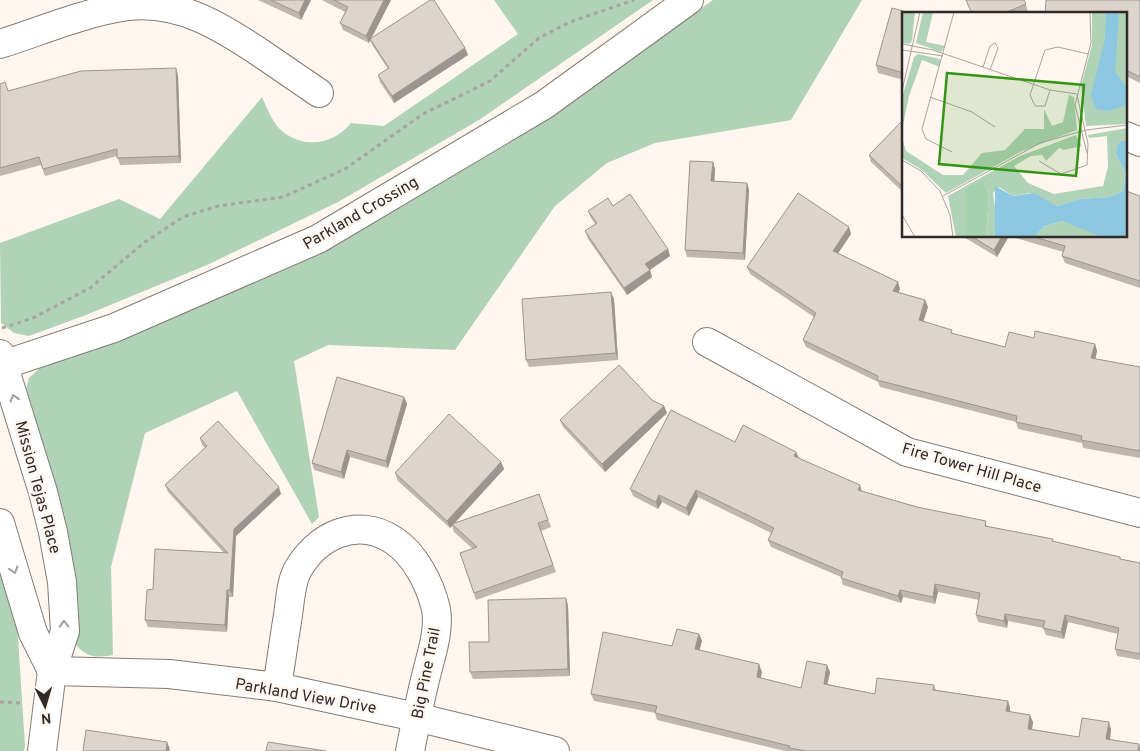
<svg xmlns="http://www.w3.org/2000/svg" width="1140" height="751" viewBox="0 0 1140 751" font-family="Overpass,sans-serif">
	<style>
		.green { fill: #b0d2b7 }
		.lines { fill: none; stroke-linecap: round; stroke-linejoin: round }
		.minor-casing { stroke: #857b74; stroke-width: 30 }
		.path { stroke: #aaa49f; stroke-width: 3; stroke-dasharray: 4 4; stroke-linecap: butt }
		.minor { stroke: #fff; stroke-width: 28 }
		.wall { fill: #c0b6af }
		.shaded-wall { fill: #9c948f }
		.building { fill: #dfd4cc; stroke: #9c948f }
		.oneway { stroke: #a19f9e }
		.labels { text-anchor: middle; stroke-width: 5; stroke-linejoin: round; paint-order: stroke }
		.street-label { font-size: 16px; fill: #2e2a27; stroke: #fef6ef }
		.inset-road { fill: none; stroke: #aba49f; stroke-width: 1 }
		.view { fill: #339415; fill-opacity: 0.15; stroke: #339415; stroke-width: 2.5 }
		.inset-edge { fill: none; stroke: #2e2a27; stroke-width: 2.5 }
	</style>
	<rect width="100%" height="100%" fill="#fef6ef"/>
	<g class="green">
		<path d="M 494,0 L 653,0 L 479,120 L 338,202 L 207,265 L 86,315 L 29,336 L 14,333 L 1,323 L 0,243 L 119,199 L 160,219 L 262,97 C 267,108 273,124 282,131 C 304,149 333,145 351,123 L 384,126 L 518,34 Z"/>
		<path d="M 713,0 L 862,0 L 791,120 L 655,143 L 607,163 L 555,206 L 455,350 L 328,345 L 294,361 L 319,517 L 312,524 L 237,391 L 145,433 L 111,567 L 113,655 C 94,658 88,658 74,643 L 25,393 L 29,378 L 40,368 L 107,343 L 554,109 Z"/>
		<path d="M 0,565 L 17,622 L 25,746 L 24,751 L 0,751 Z"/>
	</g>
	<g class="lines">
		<g class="minor-casing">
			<g id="minor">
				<path d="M 0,44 C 41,31 86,12 128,6 C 179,0 222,27 262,54 C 281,67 300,80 319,93"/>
				<path d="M 1126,136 L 1140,142"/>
				<path d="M 707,342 L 907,452 L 1140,513"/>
				<path d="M 0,354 L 43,492 L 53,532 L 62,582 L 65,631 L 52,671 L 42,751"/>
				<path d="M 0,366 L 114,328 L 318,239 L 544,105 L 689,0"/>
				<path d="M 0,523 L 33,633 L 52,671"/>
				<path d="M 52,671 L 169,674 L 277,687 L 416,717 L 555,751"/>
				<path d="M 277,687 C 281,663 284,639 288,615 C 290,601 291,583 297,571 C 316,536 357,516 393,540 C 415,554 430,584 436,609 C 440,632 430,658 425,680 C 419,704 415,727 410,751"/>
			</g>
		</g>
		<g class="path">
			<path d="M 2,328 L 33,318 L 90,288 L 145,242 L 183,217 L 218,206 L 283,197 L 345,169 L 423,114 L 490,81 L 539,38 L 570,22 L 634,0"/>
			<path d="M 0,702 L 22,703"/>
		</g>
		<use href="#minor" class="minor"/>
	</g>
	<g class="wall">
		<path d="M 258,0 L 311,0 L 301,20 Z"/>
		<path d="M 322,0 L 391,0 L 371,38 L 465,48 L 468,55 L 394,103 L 380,82 L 378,75 L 388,69 L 373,46 L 370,40 L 369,43 L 343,30 L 340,23 L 345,12 Z"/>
		<path d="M 1024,0 L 1028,11 L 1022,14 L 971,14 Z"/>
		<path d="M 1140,0 L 1140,83 L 1126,76 L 1126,14 Z"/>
		<path d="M 904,14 L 904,80 L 878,73 L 876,65 Z"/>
		<path d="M 178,75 L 181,163 L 120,165 L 117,156 L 45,176 L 41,165 L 0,176 L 0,84 L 8,91 Z"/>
		<path d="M 904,119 L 904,193 L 871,162 L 869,155 Z"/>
		<path d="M 713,162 L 715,169 L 714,181 L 747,183 L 749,190 L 745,260 L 687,257 L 685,250 Z"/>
		<path d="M 1140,196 L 1140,288 L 1065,263 L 1062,256 L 1063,252 L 1009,236 L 997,257 L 962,236 L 1126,236 Z"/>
		<path d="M 613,206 L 668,249 L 670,256 L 650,270 L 652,277 L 627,295 L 588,239 L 585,231 L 595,224 L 591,218 L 588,211 Z"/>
		<path d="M 849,227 L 851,234 L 838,253 L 898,282 L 900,289 L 898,292 L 925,300 L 928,307 L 923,322 L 953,334 L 1005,347 L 1034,338 L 1095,344 L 1097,351 L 1095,359 L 1140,367 L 1140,458 L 1083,448 L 1082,443 L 1018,429 L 1016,422 L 880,387 L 878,382 L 806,347 L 803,340 L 814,317 L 750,274 L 747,267 Z"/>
		<path d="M 614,299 L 618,360 L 529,367 L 526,360 Z"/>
		<path d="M 404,397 L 407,404 L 388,468 L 350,457 L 344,479 L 314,470 L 312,463 Z"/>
		<path d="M 652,400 L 664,406 L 667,413 L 605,472 L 563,427 L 560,420 Z"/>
		<path d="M 200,438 L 281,494 L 236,536 L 233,597 L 229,597 L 227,632 L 148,627 L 145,620 L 224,553 L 168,492 L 165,485 L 205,448 L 202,445 Z"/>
		<path d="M 796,452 L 799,458 L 862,491 L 917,507 L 988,526 L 1120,557 L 1121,559 L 1140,563 L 1140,660 L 1117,656 L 1115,649 L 1118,634 L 1068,622 L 1064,639 L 1046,635 L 1043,628 L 1008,621 L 1007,628 L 978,622 L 976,615 L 979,600 L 938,592 L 935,604 L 903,597 L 901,603 L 843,585 L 841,577 L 771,547 L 768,540 L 771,533 L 698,497 L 689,516 L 662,502 L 658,509 L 633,496 L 630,489 Z"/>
		<path d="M 501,462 L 504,469 L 454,524 L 539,494 L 551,527 L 541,531 L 556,572 L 476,600 L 460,553 L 473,549 L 454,532 L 452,526 L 450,528 L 398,481 L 395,473 Z"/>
		<path d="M 568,605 L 570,676 L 473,679 L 470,672 L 489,642 Z"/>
		<path d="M 699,634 L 702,641 L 699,650 L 762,672 L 761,678 L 801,688 L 830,672 L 827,684 L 875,694 L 934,685 L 936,690 L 1008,701 L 1010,708 L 1010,711 L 1033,722 L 1032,729 L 1079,737 L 1111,729 L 1110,740 L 1140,751 L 785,751 L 657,720 L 655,713 L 594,701 L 591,694 L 672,646 Z"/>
	</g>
	<g class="shaded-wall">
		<path d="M 305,0 L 311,0 L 301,20 L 299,13 Z"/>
		<path d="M 384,0 L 391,0 L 369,43 L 366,36 Z"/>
		<path d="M 465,48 L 468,55 L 394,103 L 392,96 Z"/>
		<path d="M 176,68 L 178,75 L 181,163 L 179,156 Z"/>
		<path d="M 713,162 L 715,169 L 714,188 L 711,181 Z"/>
		<path d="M 747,183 L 749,190 L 745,260 L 743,253 Z"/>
		<path d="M 849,227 L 851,234 L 835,258 L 833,251 Z"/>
		<path d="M 1002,236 L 1009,236 L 997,257 L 994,250 Z"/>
		<path d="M 668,249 L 670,256 L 648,271 L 645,264 Z"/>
		<path d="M 650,270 L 652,277 L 627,295 L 624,288 Z"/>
		<path d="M 898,282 L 900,289 L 896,298 L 893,291 Z"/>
		<path d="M 611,292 L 614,299 L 618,360 L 616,353 Z"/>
		<path d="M 925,300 L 928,307 L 921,328 L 919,320 Z"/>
		<path d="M 1095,344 L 1097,351 L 1094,366 L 1091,358 Z"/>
		<path d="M 404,397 L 407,404 L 388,468 L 386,461 Z"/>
		<path d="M 664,406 L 667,413 L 605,472 L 602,464 Z"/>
		<path d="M 347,450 L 350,457 L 344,479 L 341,472 Z"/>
		<path d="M 796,452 L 799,459 L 794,456 Z"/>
		<path d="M 501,462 L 504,469 L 450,528 L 447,521 Z"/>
		<path d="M 860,485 L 862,492 L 858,490 Z"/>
		<path d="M 279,487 L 281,494 L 236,536 L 233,597 L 230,590 L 234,529 Z"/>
		<path d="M 696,490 L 698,497 L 689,516 L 686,508 Z"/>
		<path d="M 659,495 L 662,502 L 658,509 L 656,502 Z"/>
		<path d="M 935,584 L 938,592 L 935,604 L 933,597 Z"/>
		<path d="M 227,590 L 229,597 L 227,632 L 225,625 Z"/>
		<path d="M 900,590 L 903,597 L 901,603 L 898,596 Z"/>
		<path d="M 566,598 L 568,605 L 570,676 L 568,669 Z"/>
		<path d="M 1005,614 L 1008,621 L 1007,628 L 1004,621 Z"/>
		<path d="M 1065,615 L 1068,622 L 1064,639 L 1061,632 Z"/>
		<path d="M 699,634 L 702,641 L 698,656 L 695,649 Z"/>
		<path d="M 759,664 L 762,672 L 759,684 L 757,677 Z"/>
		<path d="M 827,665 L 830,672 L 826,691 L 824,684 Z"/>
		<path d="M 1008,701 L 1010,708 L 1009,718 L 1006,711 Z"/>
		<path d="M 1030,715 L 1033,722 L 1031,736 L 1028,729 Z"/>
		<path d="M 1109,722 L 1111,729 L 1109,746 L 1106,739 Z"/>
		<path d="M 167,742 L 170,749 L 169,751 L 166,751 Z"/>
		<path d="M 1139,744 L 1140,748 L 1140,751 L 1138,751 Z"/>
	</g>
	<g class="building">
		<path d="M 271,0 L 305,0 L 299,13 Z"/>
		<path d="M 334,0 L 384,0 L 366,36 L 340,23 L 348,7 Z"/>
		<path d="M 430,0 L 434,0 L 465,48 L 392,96 L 378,75 L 389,68 L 370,39 Z"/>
		<path d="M 966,0 L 1024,0 L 1026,4 L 1002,14 L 972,14 Z"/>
		<path d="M 1046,0 L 1140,0 L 1140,77 L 1126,70 L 1126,14 L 1045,14 Z"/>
		<path d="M 892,8 L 914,14 L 904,14 L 904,73 L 876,65 Z"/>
		<path d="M 176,68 L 179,156 L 117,158 L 117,149 L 43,169 L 39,157 L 0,168 L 0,84 L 5,82 L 8,91 L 81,71 Z"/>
		<path d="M 904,119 L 904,188 L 869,155 Z"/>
		<path d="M 690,161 L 713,162 L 711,181 L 747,183 L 743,253 L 685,250 Z"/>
		<path d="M 1126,191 L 1140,196 L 1140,281 L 1062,256 L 1065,246 L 1031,236 L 1126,236 Z"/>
		<path d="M 798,193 L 849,227 L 833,251 L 898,282 L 893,291 L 925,300 L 919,320 L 952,330 L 951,333 L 1005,347 L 1009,332 L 1034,338 L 1035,331 L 1095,344 L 1091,358 L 1140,367 L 1140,451 L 1081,440 L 1082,436 L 1016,422 L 1017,416 L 877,380 L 878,376 L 803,340 L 816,313 L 747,267 Z"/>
		<path d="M 630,194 L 668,249 L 645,264 L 650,270 L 624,288 L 585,231 L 597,223 L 588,211 L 608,198 L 613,206 Z"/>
		<path d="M 971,236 L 1002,236 L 994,250 Z"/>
		<path d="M 611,292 L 616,353 L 526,360 L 522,299 Z"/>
		<path d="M 619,365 L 652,400 L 664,406 L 602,464 L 560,420 Z"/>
		<path d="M 337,377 L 404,397 L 386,461 L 347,450 L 341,472 L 312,463 Z"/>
		<path d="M 671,410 L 735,442 L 743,425 L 796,452 L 794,456 L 860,485 L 858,490 L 917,507 L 986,521 L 985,526 L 1053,539 L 1052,541 L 1120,557 L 1120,559 L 1140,563 L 1140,654 L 1115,649 L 1119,628 L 1065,615 L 1061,632 L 1043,628 L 1045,621 L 1005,614 L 1004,621 L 976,615 L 980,593 L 935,584 L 933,597 L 900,590 L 898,596 L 841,578 L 843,572 L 768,540 L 774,528 L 696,490 L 686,508 L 659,495 L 656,502 L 630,489 Z"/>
		<path d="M 449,414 L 501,462 L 447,521 L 395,473 Z"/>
		<path d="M 218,421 L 279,487 L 234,529 L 230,590 L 227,590 L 225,625 L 145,620 L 147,590 L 153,589 L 155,549 L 228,553 L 165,485 L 207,446 L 200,438 Z"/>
		<path d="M 539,494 L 548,520 L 538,523 L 553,565 L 474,593 L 460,553 L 477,547 L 452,524 Z"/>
		<path d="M 566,598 L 568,669 L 470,672 L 469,642 L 489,642 L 488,600 Z"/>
		<path d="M 677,629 L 699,634 L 695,649 L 759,664 L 757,677 L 801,688 L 807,661 L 827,665 L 824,684 L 875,694 L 877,678 L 934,685 L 933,690 L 1008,701 L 1006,711 L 1030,715 L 1028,729 L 1079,737 L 1082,718 L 1109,722 L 1106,739 L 1139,744 L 1138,751 L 807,751 L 789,748 L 790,746 L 655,713 L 657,706 L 591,694 L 603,632 L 672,646 Z"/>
		<path d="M 86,730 L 167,742 L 166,751 L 83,751 Z"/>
		<path d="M 268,742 L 326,751 L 266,751 Z"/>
	</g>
	<defs><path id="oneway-chevron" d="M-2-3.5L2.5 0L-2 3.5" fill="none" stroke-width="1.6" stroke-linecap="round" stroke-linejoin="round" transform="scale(1.25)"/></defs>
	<g class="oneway">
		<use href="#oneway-chevron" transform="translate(14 398) rotate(-107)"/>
		<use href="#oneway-chevron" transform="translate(14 570) rotate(73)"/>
		<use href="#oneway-chevron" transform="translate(64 624) rotate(-92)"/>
	</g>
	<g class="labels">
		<g class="street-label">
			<text transform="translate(360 212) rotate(-30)" y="6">Parkland Crossing</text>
			<text transform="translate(972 467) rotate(16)" y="6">Fire Tower Hill Place</text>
			<text transform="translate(39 487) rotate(75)" y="6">Mission Tejas Place</text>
			<text transform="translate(425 673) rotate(-79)" y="6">Big Pine Trail</text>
			<text transform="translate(306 695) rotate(10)" y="6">Parkland View Drive</text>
		</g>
	</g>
	<g transform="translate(902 12)">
		<rect width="225" height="225" fill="#fef6ef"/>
		<path d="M 0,0 L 13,0 L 10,29 L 7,32 L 0,31 ZM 21,0 L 31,0 L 24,30 L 43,34 L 39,40 L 14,31 ZM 190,0 L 225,0 L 225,112 L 184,114 L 179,74 L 190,33 ZM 16,42 L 38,47 L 38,55 L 20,48 L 7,84 L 0,118 L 0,86 L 12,45 ZM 167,83 L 172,85 L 175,118 L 120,139 L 44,181 L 20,158 L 0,146 L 0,126 L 4,139 L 41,163 L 61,163 L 80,141 L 103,138 L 123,117 L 142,117 L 142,97 L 150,114 L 161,110 ZM 225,116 L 225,129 L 214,142 L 224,161 L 221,179 L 208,185 L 178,187 L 155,194 L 128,181 L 111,184 L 97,175 L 91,181 L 95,207 L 93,225 L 84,225 L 87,183 L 82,171 L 64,177 L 64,225 L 54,225 L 46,184 L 118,144 L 174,123 L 180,134 L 162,138 L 157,136 L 144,149 L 140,143 L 129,144 L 112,154 L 126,171 L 152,182 L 201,174 L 206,155 L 205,124 L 187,126 L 186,123 ZM 161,209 L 167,210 L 199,225 L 132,225 L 142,214 Z" fill="#b0d2b7"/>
		<path d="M 84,166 L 82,171 L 87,183 L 84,225 L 64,225 L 64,177 Z" fill="#a3d2ad"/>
		<path d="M 204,0 L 217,0 L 213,60 L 225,76 L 225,93 L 206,99 L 194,97 L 189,83 L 203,27 ZM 219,129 L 225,129 L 225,225 L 199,225 L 161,209 L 142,214 L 132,225 L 93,225 L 93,174 L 111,184 L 132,181 L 155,194 L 178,187 L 208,185 L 221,179 L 224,161 L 214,142 L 215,134 Z" fill="#8cc8e2"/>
		<path class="inset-road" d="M 0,32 L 31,38 L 148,78 L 175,82M 0,38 L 41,44M 81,55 L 88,34 L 93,31 L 96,36 L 88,58M 148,78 L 143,94 L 133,94 L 128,83 L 143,38 L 156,35 L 186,42M 0,79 L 18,0M 28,85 L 70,100 L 93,115M 50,140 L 24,127 L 20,117 L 52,0M 185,141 L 173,93 L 189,31 L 188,0M 0,148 L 19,159 L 38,179 L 48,203 L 51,225M 137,149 L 159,162 L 185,153 L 186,132 L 175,83M 41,184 L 138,131 L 184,118 L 225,113M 0,203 L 13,225"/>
		<path class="view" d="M 45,61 L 182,73 L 174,164 L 37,152 Z"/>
		<rect width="225" height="225" class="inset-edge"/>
	</g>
	<g transform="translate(45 706) rotate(175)" stroke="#fef6ef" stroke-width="4" paint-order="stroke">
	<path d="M0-4L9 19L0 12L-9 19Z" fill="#2e2a27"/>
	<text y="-8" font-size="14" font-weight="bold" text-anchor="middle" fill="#2e2a27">N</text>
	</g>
</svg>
